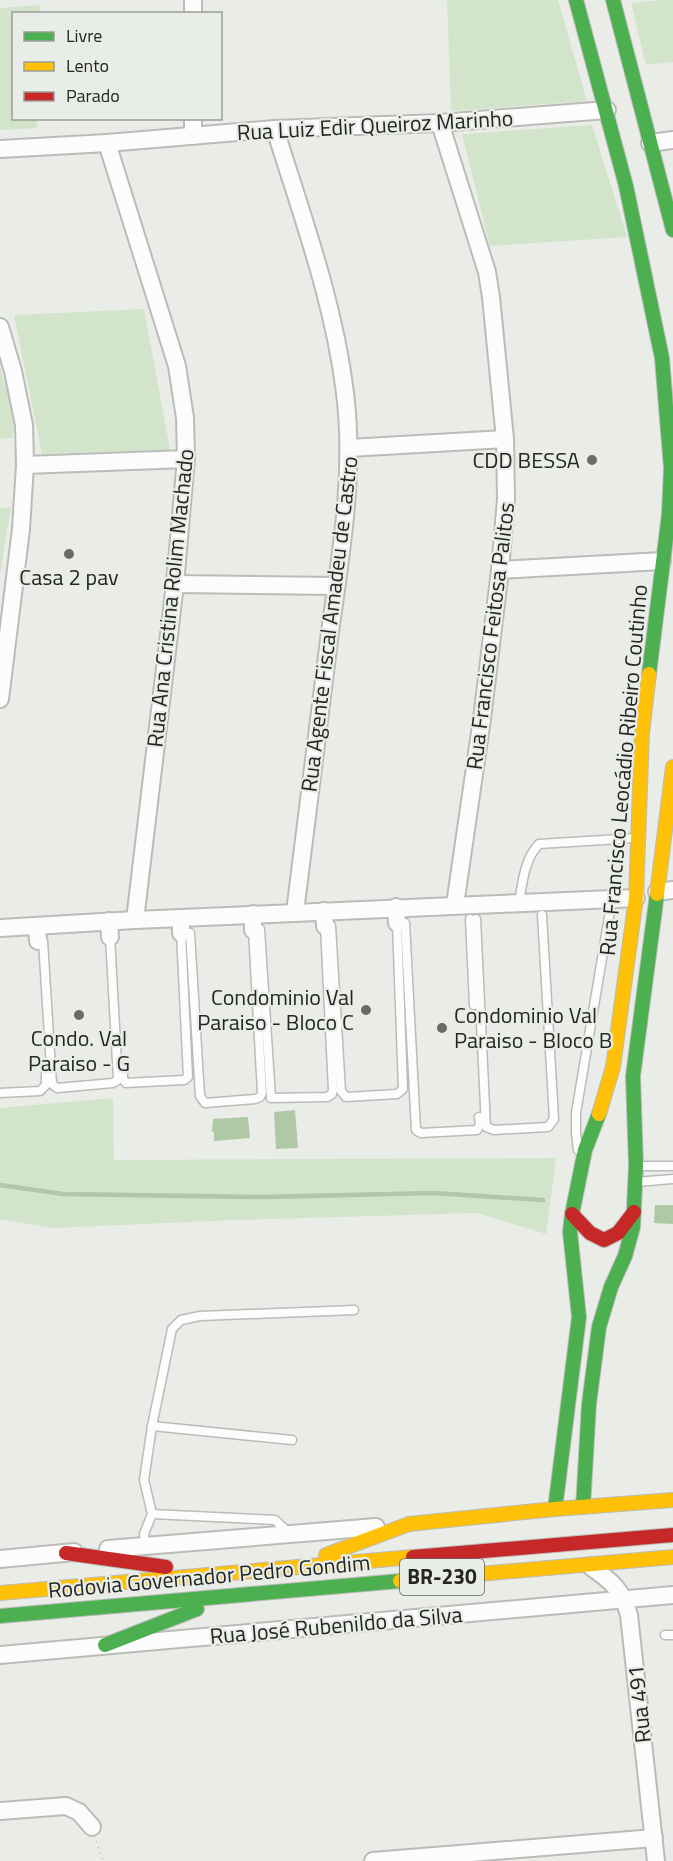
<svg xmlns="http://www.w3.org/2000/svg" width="673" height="1861" viewBox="0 0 673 1861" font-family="'Titillium Web',sans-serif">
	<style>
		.green { fill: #d2e5cb }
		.water { fill: #afc8a6 }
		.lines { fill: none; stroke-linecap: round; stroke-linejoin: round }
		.stream { stroke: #afc8a6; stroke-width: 4.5 }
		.lane-casing { stroke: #babcb9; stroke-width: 11 }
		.street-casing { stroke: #babcb9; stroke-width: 20 }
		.fast-casing { stroke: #babcb9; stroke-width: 16 }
		.slow-casing { stroke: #babcb9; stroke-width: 16 }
		.jam-casing { stroke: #babcb9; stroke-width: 16 }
		.path { stroke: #cbcccb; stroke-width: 2; stroke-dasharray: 1.5 4.5; stroke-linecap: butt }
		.lane { stroke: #fcfcfc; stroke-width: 8 }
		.street { stroke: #fcfcfc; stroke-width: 16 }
		.fast { stroke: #4caf50; stroke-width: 14 }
		.slow { stroke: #ffc107; stroke-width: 14 }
		.jam { stroke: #c62828; stroke-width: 14 }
		.poi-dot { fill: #6a6b69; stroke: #e9ede7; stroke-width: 2 }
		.labels { text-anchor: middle; stroke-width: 4.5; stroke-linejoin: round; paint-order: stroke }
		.shield { fill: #e9ede7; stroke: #60625e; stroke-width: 1.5 }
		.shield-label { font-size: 21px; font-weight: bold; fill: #252624 }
		.street-label { font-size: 22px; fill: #252624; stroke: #e9ede7 }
		.poi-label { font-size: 22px; fill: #252624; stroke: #e9ede7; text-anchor: end }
	</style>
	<rect width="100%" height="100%" fill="#eaece8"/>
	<g class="green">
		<path d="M 447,0 L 558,0 L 587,101 L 451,111 Z"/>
		<path d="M 662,0 L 673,0 L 673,62 L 646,65 L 631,3 Z"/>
		<path d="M 40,5 L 40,13 L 14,14 L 14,118 L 37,119 L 37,128 L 0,130 L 0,8 Z"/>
		<path d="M 592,125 L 627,237 L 490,246 L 462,134 Z"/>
		<path d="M 144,309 L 170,450 L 42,454 L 14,315 Z"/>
		<path d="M 0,366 L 14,418 L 13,438 L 0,439 Z"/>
		<path d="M 11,507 L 0,574 L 0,508 Z"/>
		<path d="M 113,1098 L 114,1160 L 556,1158 L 546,1234 L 477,1213 L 235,1220 L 53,1228 L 0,1219 L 0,1108 Z"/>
	</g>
	<g class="water">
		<path d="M 295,1110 L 298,1148 L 276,1149 L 274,1112 Z"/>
		<path d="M 248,1117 L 250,1138 L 214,1141 L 214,1132 L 212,1132 L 213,1119 Z"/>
		<path d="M 655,1205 L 673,1205 L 673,1224 L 654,1223 Z"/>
	</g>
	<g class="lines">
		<path class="stream" d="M 0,1185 L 63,1194 L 263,1197 L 434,1193 L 543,1200"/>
		<g class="lane-casing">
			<g id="lane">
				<path d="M 519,902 C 523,881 524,860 539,844 L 636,838"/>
				<path d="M 470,919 L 474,1005"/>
				<path d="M 476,919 L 486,1127 L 494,1130 L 548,1127 L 554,1119 L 542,915"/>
				<path d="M 405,923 L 416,1130 L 421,1133 L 477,1130 L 480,1125 L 479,1117"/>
				<path d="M 331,926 L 341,1091 L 346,1097 L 397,1094 L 403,1089 L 397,923"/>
				<path d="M 260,929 L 271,1098 L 327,1097 L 332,1094 L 333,1090 L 325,926"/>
				<path d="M 190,933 L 200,1096 L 205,1103 L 255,1099 L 260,1097 L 262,1093 L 253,930"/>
				<path d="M 43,941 L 52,1084 L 57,1088 L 113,1083 L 118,1080 L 110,937"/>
				<path d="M 123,1070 L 123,1079 L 126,1083 L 184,1080 L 188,1077 L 181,933"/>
				<path d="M 0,1093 L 40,1091 L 46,1085 L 46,1073"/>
				<path d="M 578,1150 L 576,1133 L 576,1113 L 612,899"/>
				<path d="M 637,1166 L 673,1166"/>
				<path d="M 636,1182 L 673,1179"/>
				<path d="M 152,1426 L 292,1440"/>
				<path d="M 152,1514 L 144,1480 L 152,1426 L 172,1329 L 181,1320 L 200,1316 L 354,1310"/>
				<path d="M 145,1545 L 144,1534 L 152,1514 L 275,1520 L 290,1534"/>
				<path d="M 665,1635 L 673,1635"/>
			</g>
		</g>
		<g class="street-casing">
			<g id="street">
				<path d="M 193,0 L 193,14"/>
				<path d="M 193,118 L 193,136"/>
				<path d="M 440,123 L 487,272 L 491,297 L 505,439 L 506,499 L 500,570 L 482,719 L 455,905"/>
				<path d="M 275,129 C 302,216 334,302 345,393 C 355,473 341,553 330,632 C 318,726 306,819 295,912"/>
				<path d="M 107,143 L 177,366 L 185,418 L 186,459 L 175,584 L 135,920"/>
				<path d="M 650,143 L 673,140"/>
				<path d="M 0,149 L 107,143 L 275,129 L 440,123 L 607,110"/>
				<path d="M 0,327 L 13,371 L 24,425 L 25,465 L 21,529 L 0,699"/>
				<path d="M 349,448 L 505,439"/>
				<path d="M 25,465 L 186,459"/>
				<path d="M 500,570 L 662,561"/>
				<path d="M 175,584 L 336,586"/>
				<path d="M 657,892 L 673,890"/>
				<path d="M 396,907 L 397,923"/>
				<path d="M 324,911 L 325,926"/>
				<path d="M 253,914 L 253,930"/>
				<path d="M 181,918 L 181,933"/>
				<path d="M 109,921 L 110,937"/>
				<path d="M 37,926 L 38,941"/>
				<path d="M 0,928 L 135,920 L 636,898"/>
				<path d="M 108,1549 L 376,1527"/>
				<path d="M 0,1559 L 74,1552"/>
				<path d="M 590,1566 C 611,1581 622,1589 629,1615 L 656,1861"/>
				<path d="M 0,1655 L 673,1595"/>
				<path d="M 0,1811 L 66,1806 L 79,1812 L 92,1827"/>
				<path d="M 373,1861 L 654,1838"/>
			</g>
		</g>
		<g class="fast-casing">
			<g id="fast">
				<path d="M 576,0 L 626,186 L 662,358 L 671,468 L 669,514 L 649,674"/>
				<path d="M 613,0 L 673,230"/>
				<path d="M 583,1507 L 589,1404 L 599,1327 L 611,1287 L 625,1256 L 633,1227 L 636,1166 L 633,1076 L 657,894"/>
				<path d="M 555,1509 L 579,1317 L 570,1232 L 572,1214 L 585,1150 L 599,1114"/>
				<path d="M 0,1616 L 400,1581"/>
				<path d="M 105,1645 L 197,1609"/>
			</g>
		</g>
		<g class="slow-casing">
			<g id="slow">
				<path d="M 657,894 L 673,767"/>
				<path d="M 599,1114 L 613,1067 L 636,898 L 642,733 L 649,674"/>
				<path d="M 409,1524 L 555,1509 L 673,1500"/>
				<path d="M 326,1555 L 409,1524"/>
				<path d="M 400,1581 L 673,1557"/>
				<path d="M 0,1593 L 413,1557"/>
			</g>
		</g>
		<g class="jam-casing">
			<g id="jam">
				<path d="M 572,1214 L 590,1233 L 604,1240 L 618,1233 L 634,1212"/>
				<path d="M 66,1553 L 166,1567"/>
				<path d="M 413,1557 L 673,1535"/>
			</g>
		</g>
		<path class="path" d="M 96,1841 L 103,1861"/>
		<use href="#lane" class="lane"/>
		<use href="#street" class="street"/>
		<use href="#fast" class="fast"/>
		<use href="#slow" class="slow"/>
		<use href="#jam" class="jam"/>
	</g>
	<g class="poi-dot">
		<circle cx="592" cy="460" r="6"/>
		<circle cx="69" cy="554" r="6"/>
		<circle cx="366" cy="1010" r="6"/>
		<circle cx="79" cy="1015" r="6"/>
		<circle cx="442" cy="1028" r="6"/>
	</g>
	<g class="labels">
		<rect class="shield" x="400" y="1559" width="84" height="36" rx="4.5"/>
		<g class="shield-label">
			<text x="442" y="1584">BR-230</text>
		</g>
		<g class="street-label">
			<text transform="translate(375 125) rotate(-3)" y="8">Rua Luiz Edir Queiroz Marinho</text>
			<text transform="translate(170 598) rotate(-84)" y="8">Rua Ana Cristina Rolim Machado</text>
			<text transform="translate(329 624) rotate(-83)" y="8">Rua Agente Fiscal Amadeu de Castro</text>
			<text transform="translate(490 636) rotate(-83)" y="8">Rua Francisco Feitosa Palitos</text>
			<text transform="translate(623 770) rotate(-85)" y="8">Rua Francisco Leocádio Ribeiro Coutinho</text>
			<text transform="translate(209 1576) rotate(-5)" y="8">Rodovia Governador Pedro Gondim</text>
			<text transform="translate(336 1625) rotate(-5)" y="8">Rua José Rubenildo da Silva</text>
			<text transform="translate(639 1704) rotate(-96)" y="8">Rua 491</text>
		</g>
		<g class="poi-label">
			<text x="580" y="468">CDD BESSA</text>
			<text x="69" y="585" text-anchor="middle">Casa 2 pav</text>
			<text x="354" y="1005">Condominio Val<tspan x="354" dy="25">Paraiso - Bloco C</tspan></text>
			<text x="454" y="1023" text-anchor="start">Condominio Val<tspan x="454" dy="25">Paraiso - Bloco B</tspan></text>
			<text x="79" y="1046" text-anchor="middle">Condo. Val<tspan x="79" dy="25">Paraiso - G</tspan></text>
		</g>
	</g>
	<rect x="12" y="12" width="210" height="108" fill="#e9ede7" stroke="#9b9d99" stroke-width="1.5"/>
	<rect x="24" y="32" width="30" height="9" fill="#4caf50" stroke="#9b9d99" stroke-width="1.5"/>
	<text x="66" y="42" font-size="18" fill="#252624">Livre</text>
	<rect x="24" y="62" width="30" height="9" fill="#ffc107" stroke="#9b9d99" stroke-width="1.5"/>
	<text x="66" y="72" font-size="18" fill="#252624">Lento</text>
	<rect x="24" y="92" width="30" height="9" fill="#c62828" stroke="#9b9d99" stroke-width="1.5"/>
	<text x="66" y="102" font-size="18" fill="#252624">Parado</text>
</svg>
